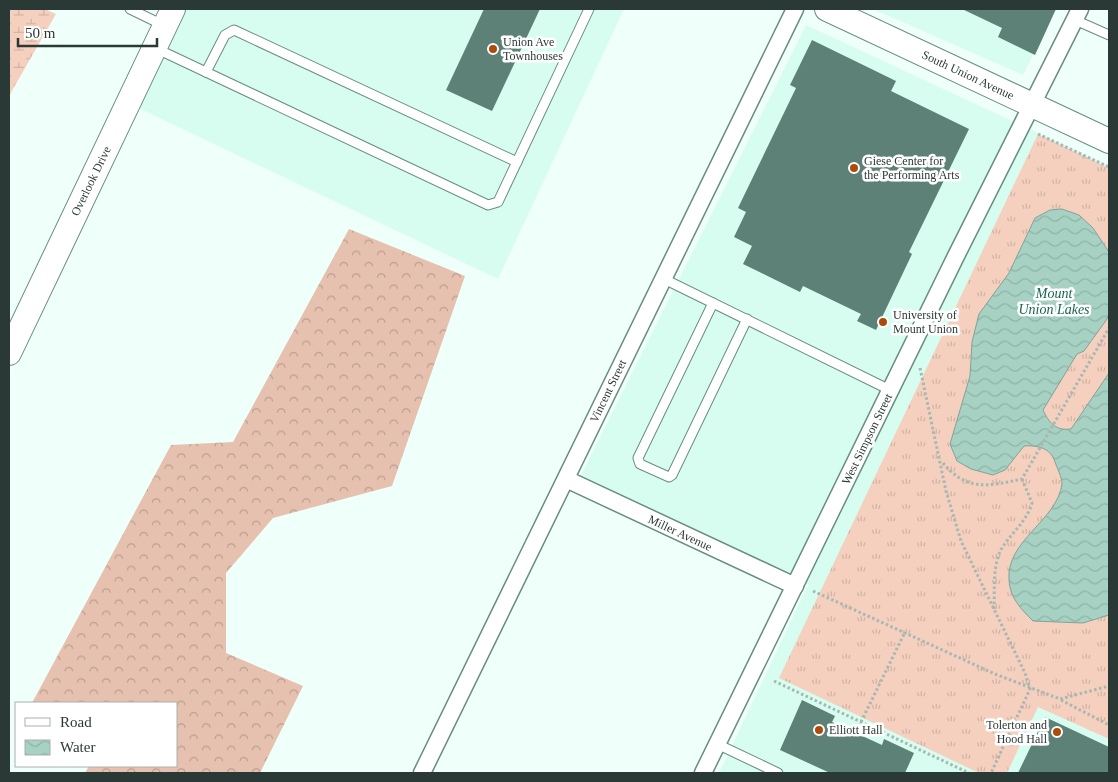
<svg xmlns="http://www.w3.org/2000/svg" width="1118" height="782" viewBox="0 0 1118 782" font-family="Georgia,serif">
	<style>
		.built { fill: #d7fdf1 }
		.grass { fill: url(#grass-tufts) }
		.forest { fill: url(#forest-crowns) }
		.wetland { fill: url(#wetland-marsh) }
		.water { fill: url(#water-waves); stroke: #81a398 }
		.building { fill: #5d8176 }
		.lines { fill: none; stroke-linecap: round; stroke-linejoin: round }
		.lane-casing { stroke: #698d82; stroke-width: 11 }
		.street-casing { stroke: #698d82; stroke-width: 19 }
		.secondary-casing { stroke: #698d82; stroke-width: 26 }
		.path { stroke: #a7b7b2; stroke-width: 3; stroke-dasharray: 2.5 2.5; stroke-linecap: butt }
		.lane { stroke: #fff; stroke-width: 9 }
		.street { stroke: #fff; stroke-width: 16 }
		.secondary { stroke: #fff; stroke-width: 24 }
		.poi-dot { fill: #ad4b0b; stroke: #fff; stroke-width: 2 }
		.labels { text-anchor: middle; stroke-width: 5; stroke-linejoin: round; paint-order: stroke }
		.poi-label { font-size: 12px; fill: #2a3935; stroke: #fff; text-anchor: start }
		.street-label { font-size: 12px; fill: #2a3935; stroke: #fff }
		.water-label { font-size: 14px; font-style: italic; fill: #166553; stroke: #fff }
	</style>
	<defs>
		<pattern id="grass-tufts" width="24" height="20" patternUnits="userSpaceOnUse" patternTransform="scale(1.25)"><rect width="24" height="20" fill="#f5d0be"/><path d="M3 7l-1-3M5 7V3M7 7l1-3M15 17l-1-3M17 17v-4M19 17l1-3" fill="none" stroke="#d2b3a4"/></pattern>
		<pattern id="forest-crowns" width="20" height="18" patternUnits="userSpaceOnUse" patternTransform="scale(1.25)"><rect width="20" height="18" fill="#e6c1af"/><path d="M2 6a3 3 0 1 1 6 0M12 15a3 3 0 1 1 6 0" fill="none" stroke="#bb9e8f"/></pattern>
		<pattern id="wetland-marsh" width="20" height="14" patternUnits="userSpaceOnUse" patternTransform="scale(1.25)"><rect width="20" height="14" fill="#f5d0be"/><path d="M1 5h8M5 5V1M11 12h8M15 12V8" fill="none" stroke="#d2b3a4"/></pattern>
		<pattern id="water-waves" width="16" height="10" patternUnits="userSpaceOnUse" patternTransform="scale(1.25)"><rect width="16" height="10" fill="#a6d1c3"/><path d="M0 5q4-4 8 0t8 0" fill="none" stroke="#8fb4a8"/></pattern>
	</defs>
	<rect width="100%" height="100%" fill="#effff9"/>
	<g class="built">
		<path d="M 173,9 L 624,9 L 498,279 L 128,103 Z"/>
		<path d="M 873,9 L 1056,9 L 1023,75 Z"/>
		<path d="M 806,25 L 1109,166 L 1109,773 L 719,773 L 808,585 L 580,477 Z"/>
	</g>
	<path class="grass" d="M 1038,134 L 1109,168 L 1109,739 L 1038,707 L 1007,773 L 979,773 L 779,678 Z"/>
	<path class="forest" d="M 349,229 L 465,276 L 392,486 L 273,518 L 226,573 L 226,653 L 303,686 L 260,773 L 85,773 L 89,766 L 176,766 L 176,703 L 32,703 L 171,445 L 233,442 Z"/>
	<path class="wetland" d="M 9,9 L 45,9 L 56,14 L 9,96 Z"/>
	<path class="water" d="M 1062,209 L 1079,215 L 1093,228 L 1109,252 L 1109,313 L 1107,319 L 1084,351 L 1077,354 L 1043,410 C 1049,423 1056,431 1071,429 L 1109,373 L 1109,615 L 1083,623 L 1033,621 C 1021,609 1010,598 1009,580 C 1006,540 1057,521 1062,484 C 1062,477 1057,468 1055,462 C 1051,448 1037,445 1024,446 L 1005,470 L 993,475 L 971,469 L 957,461 L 950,444 L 970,376 L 972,342 L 979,314 L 1009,273 L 1035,218 L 1050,210 Z"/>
	<g class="building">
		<path d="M 484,9 L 540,9 L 492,111 L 446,90 Z"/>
		<path d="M 962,9 L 1056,9 L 1035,55 L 998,37 L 1002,28 Z"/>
		<path d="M 812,40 L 896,81 L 891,91 L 969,129 L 909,252 L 912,254 L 876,330 L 857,321 L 861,314 L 803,286 L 800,292 L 743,264 L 752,246 L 734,237 L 746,212 L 738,208 L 796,88 L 790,85 Z"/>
		<path d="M 802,700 L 835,716 L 832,722 L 882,745 L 884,739 L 914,753 L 905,773 L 830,773 L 780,750 Z"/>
		<path d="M 1045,717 L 1109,747 L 1109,773 L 1018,773 Z"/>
	</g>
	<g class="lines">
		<g class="lane-casing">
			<g id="lane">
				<path d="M 130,9 L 165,26"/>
				<path d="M 1075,20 L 1109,35"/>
				<path d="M 155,48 L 488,205 L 498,202 L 589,9"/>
				<path d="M 206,72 L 225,35 L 234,30 L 517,162"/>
				<path d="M 662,278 L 890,390"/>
				<path d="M 713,303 L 638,458 L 640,464 L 669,477 L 672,475 L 747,319"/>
				<path d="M 717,744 L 778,773"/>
			</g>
		</g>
		<g class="street-casing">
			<g id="street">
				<path d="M 566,479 L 795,586"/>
				<path d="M 422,773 L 795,9"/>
				<path d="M 703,773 L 955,258 L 1080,9"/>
			</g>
		</g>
		<g class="secondary-casing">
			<g id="secondary">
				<path d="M 827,9 L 1109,141"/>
				<path d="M 9,353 L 173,9"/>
			</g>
		</g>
		<g class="path">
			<path d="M 1038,134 L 1109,167"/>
			<path d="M 920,368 L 946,491 L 961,541 L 1025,673 L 1030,689 L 991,773"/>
			<path d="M 943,463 C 967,492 989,486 1022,479 L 1109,328"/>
			<path d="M 813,591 L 995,674 L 1060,699 L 1109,686"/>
			<path d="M 994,609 C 995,589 992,565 1002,548 C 1012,532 1027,521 1032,503 L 1022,479"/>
			<path d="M 774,681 L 969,773"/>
			<path d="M 1061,700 L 1109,725"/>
			<path d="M 861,722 L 905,632"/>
		</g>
		<use href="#lane" class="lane"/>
		<use href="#street" class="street"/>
		<use href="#secondary" class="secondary"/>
	</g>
	<g class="poi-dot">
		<circle cx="493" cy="49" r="5"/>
		<circle cx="854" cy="168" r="5"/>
		<circle cx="883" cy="322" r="5"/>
		<circle cx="819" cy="730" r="5"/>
		<circle cx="1057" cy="732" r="5"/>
	</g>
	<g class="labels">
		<g class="poi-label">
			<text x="503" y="46">Union Ave<tspan x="503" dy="14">Townhouses</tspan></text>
			<text x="864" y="165">Giese Center for<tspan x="864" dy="14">the Performing Arts</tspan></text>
			<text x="893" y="319">University of<tspan x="893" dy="14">Mount Union</tspan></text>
			<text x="1047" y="729" text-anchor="end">Tolerton and<tspan x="1047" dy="14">Hood Hall</tspan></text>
			<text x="829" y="734">Elliott Hall</text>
		</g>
		<g class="street-label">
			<text transform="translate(968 75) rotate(25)" y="4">South Union Avenue</text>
			<text transform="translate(91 181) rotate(-64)" y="4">Overlook Drive</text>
			<text transform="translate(608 391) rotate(-64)" y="4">Vincent Street</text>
			<text transform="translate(867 439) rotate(-64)" y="4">West Simpson Street</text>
			<text transform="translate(680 533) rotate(25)" y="4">Miller Avenue</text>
		</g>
		<g class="water-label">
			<text x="1054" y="298">Mount<tspan x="1054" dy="16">Union Lakes</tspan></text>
		</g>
	</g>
	<rect width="1118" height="782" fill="none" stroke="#2a3935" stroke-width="20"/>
	<rect x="15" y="702" width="162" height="65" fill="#ffffff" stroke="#aab0ae"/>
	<rect x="25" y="718" width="25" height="8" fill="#ffffff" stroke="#aab0ae"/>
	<text x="60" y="727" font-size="15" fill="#2a3935">Road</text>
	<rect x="25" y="740" width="25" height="15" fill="url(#water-waves)" stroke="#aab0ae"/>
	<text x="60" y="752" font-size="15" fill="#2a3935">Water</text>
	<path d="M18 38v8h139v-8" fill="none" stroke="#2a3935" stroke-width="2.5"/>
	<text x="25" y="38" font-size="15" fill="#2a3935" stroke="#ffffff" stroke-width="4" paint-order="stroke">50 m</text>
</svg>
